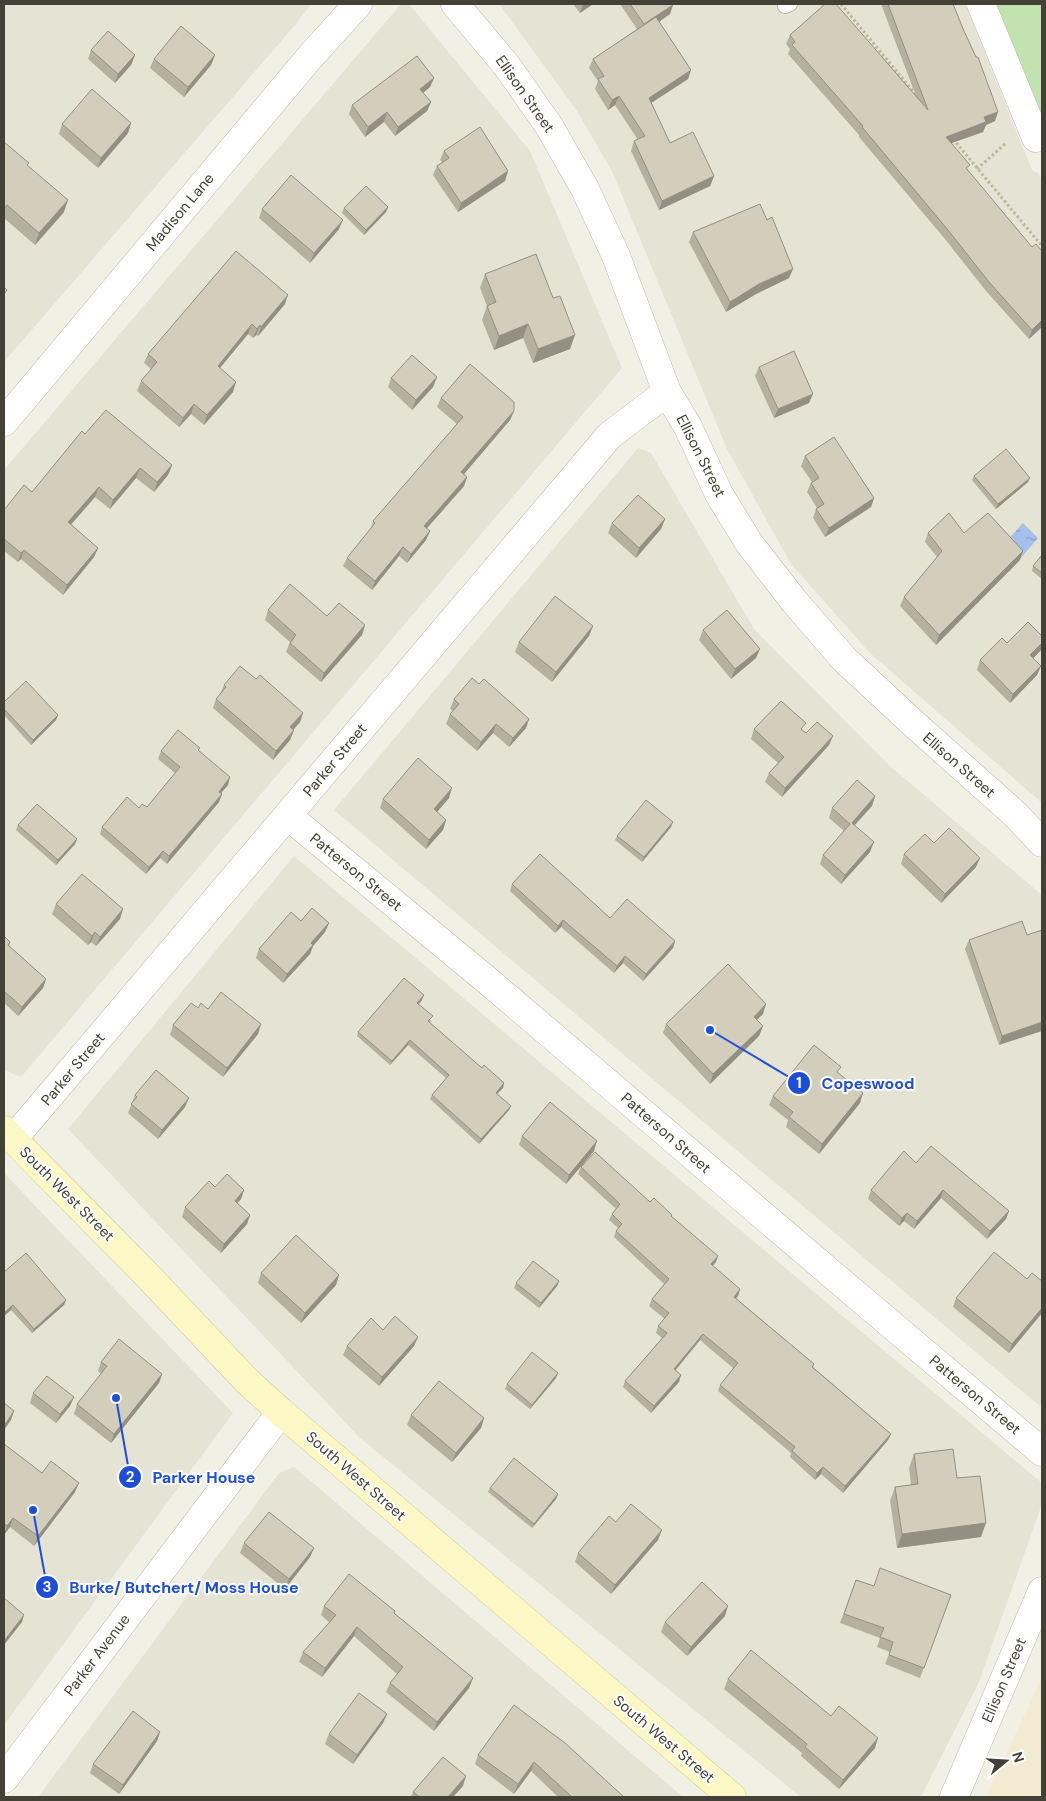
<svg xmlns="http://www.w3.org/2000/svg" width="1046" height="1801" viewBox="0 0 1046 1801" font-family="'DM Sans',sans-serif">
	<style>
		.residential { fill: #e5e3d3 }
		.commercial { fill: #f2ebd1 }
		.green { fill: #c2e3b0 }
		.water { fill: url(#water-ripples) }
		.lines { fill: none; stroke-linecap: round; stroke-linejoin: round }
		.service-casing { stroke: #bcb9a8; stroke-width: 16 }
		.minor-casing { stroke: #bcb9a8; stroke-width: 29 }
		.secondary-casing { stroke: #cfcb97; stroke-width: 29 }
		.path { stroke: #bdb79b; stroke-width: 3; stroke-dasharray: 2.5 2.5; stroke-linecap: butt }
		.service { stroke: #fff; stroke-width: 14 }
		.minor { stroke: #fff; stroke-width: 28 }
		.secondary { stroke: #fbf8c6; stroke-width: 28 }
		.wall { fill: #b5b1a1 }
		.shaded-wall { fill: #939083 }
		.building { fill: #d2cebb; stroke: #939083 }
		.labels { text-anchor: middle; stroke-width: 4; stroke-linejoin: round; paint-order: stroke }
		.street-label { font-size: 15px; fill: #434035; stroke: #fff }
		.leader { fill: none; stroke: #1d4ed8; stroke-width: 2 }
		.callout-dot { fill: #1d4ed8; stroke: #fff; stroke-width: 2 }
		.mark-label { font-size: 15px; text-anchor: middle; font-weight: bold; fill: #fff }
		.callout-label { font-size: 16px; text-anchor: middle; font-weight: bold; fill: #1d4ed8; stroke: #fff; stroke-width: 4; stroke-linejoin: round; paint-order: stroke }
	</style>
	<defs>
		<pattern id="water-ripples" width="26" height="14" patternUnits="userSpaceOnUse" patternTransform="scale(1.25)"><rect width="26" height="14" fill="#a4c0eb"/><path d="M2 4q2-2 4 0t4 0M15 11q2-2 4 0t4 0" fill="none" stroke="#879dbf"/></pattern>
	</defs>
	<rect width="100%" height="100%" fill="#f1f0e5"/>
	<g class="residential">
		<path d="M 4,4 L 311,4 L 296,24 L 4,362 Z"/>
		<path d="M 401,4 L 409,4 L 530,151 L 622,368 L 21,1077 L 4,1070 L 4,470 Z"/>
		<path d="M 499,4 L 965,4 L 1032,170 L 1039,174 L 1042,182 L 1042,803 L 870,653 L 791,564 L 727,449 L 612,171 L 577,111 Z"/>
		<path d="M 638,448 L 651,453 L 754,629 L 891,767 L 1042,895 L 1042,1408 L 334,810 Z"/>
		<path d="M 294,856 L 1042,1483 L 1042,1504 L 979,1682 L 921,1797 L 801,1797 L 360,1438 L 68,1129 Z"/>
		<path d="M 4,1173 L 233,1413 L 4,1725 Z"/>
		<path d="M 294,1467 L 683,1797 L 38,1797 L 279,1473 Z"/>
	</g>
	<path class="commercial" d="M 1042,1677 L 1042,1797 L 986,1797 Z"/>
	<path class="green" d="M 993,4 L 1042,4 L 1042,125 Z"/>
	<path class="water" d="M 1023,523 L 1038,538 L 1009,572 L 994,555 Z"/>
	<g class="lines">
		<g class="service-casing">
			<path id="service" d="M 785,6 L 790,4"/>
		</g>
		<g class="minor-casing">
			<g id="minor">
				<path d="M 455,4 L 507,66 L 549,126 L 585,189 L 616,256 L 667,392 L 688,427 L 719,494 L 749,543 L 794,601 L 844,659 L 914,724 L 1016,815 L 1042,843"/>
				<path d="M 981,4 L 1036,138"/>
				<path d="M 4,422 L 310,57 L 358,4"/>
				<path d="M 288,816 L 488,981 L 861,1299 L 1042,1452"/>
				<path d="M 13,1139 L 610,435 L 667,392"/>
				<path d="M 4,1779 L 281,1412"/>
				<path d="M 954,1797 L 1042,1591"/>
			</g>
		</g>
		<g class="secondary-casing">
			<path id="secondary" d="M 4,1130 L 145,1273 L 247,1381 L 281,1412 L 732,1797"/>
		</g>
		<g class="path">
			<path d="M 841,4 L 917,96"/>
			<path d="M 953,139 L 1042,246"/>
			<path d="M 977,169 L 1006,143"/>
		</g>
		<use href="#service" class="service"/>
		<use href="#minor" class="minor"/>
		<use href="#secondary" class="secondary"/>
	</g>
	<g class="wall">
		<path d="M 573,4 L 593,4 L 580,13 Z"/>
		<path d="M 620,4 L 673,4 L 673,5 L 670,14 L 659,22 L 691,70 L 688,79 L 651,103 L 670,143 L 714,176 L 710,186 L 659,210 L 631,151 L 634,141 L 638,140 L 615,105 L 608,110 L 595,89 L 598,81 L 589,68 L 593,59 L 637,29 Z"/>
		<path d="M 881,4 L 953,4 L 995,121 L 986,125 L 983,132 L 952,143 L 968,170 L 1042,327 L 1029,339 L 986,291 L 945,239 L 859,137 L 859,135 L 788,54 L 790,49 L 786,44 L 790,35 L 916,96 Z"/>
		<path d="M 91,50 L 135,55 L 131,65 L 115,83 L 88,59 Z"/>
		<path d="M 215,55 L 211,65 L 184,97 L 150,68 L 154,59 Z"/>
		<path d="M 434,78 L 430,87 L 423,93 L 431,102 L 427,111 L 395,136 L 384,122 L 365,137 L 349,114 L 352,105 Z"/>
		<path d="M 131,123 L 128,133 L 98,168 L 59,134 L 62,124 Z"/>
		<path d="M 4,142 L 28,166 L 64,212 L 35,245 L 4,218 Z"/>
		<path d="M 444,151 L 508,171 L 505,181 L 458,212 L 433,175 L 437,166 L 442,162 L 440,160 Z"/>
		<path d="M 388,207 L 386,212 L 364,235 L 342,213 L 344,208 Z"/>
		<path d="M 262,209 L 339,229 L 310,263 L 259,218 Z"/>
		<path d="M 693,232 L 789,278 L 756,294 L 726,312 L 689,242 Z"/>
		<path d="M 485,274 L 570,349 L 533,363 L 523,338 L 494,350 L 482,320 L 487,306 L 480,288 Z"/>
		<path d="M 285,304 L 258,336 L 256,335 L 253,338 L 248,334 L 220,368 L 233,392 L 204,425 L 191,414 L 179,427 L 137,391 L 141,381 L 151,369 L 144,363 L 148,354 Z"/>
		<path d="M 759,367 L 809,403 L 774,418 L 755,376 Z"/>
		<path d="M 437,377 L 433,387 L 412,410 L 388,387 L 391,378 Z"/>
		<path d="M 441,398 L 514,411 L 510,420 L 464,474 L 467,477 L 464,486 L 426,529 L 430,531 L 426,540 L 407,563 L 399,556 L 372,590 L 343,566 L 347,558 L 371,529 L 373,521 L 457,424 L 437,407 Z"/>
		<path d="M 85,434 L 172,465 L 168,475 L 154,492 L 136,478 L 110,509 L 95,497 L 71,525 L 98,548 L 94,557 L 63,595 L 21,559 L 18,562 L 4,551 L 4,510 L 32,492 Z"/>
		<path d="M 805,456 L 874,498 L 871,507 L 825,537 L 813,518 L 816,509 L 817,508 L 807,492 L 811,483 L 812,482 L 801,466 Z"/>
		<path d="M 974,476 L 1028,482 L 996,509 L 972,480 Z"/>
		<path d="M 665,519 L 661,529 L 636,558 L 608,533 L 612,523 Z"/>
		<path d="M 928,533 L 964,533 L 1020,560 L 936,645 L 900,606 L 904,597 L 937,557 L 925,542 Z"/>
		<path d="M 1042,555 L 1042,579 L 1032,571 L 1033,566 Z"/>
		<path d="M 268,610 L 327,616 L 365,625 L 362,635 L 321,682 L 286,652 L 290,642 L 265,620 Z"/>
		<path d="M 593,626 L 589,636 L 552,682 L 515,652 L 519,642 Z"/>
		<path d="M 703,630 L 756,658 L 731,679 L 699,640 Z"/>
		<path d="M 1007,643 L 1042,649 L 1033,658 L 1041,666 L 1037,675 L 1010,703 L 977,670 L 980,660 Z"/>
		<path d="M 256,679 L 303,713 L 300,722 L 293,730 L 294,730 L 290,740 L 273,760 L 213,708 L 216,699 L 220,694 L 224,685 Z"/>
		<path d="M 479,684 L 529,719 L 526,728 L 509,747 L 493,733 L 477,751 L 446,724 L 450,714 L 453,711 L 450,709 L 454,699 Z"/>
		<path d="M 4,702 L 58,715 L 56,720 L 31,745 L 4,715 Z"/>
		<path d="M 754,729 L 803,730 L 806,733 L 829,745 L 782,797 L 765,782 L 769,773 L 778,763 L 751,739 Z"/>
		<path d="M 161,751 L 199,751 L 228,785 L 221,793 L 222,794 L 219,802 L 167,864 L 160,858 L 146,874 L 100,834 L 102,827 L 147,807 L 175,773 L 158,759 Z"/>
		<path d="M 875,796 L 872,806 L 855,825 L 870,852 L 841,884 L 820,864 L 823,855 L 844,831 L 829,818 L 832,808 Z"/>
		<path d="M 449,798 L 437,812 L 446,820 L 443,830 L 426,849 L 380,808 L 383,799 Z"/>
		<path d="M 18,825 L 77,839 L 75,844 L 56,865 L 16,830 Z"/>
		<path d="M 671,827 L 642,862 L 615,840 L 617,836 Z"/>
		<path d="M 934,843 L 976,867 L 941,903 L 901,864 L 904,854 Z"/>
		<path d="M 512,884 L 675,941 L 673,948 L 643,981 L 623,963 L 614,973 L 561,927 L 555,933 L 510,891 Z"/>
		<path d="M 56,904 L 120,919 L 96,946 L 91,942 L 88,945 L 52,914 Z"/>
		<path d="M 301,921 L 329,923 L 325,932 L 313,946 L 310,954 L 283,983 L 256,958 L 259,949 Z"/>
		<path d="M 1042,930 L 999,1045 L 965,949 L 969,940 L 1027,935 Z"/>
		<path d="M 4,936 L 10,942 L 9,946 L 46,979 L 43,988 L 18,1016 L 4,1003 Z"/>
		<path d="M 422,1000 L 419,1004 L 431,1021 L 430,1023 L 482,1068 L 504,1083 L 503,1088 L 497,1094 L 509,1110 L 479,1144 L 430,1099 L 432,1095 L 446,1078 L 408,1045 L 390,1065 L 357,1036 L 358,1032 Z"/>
		<path d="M 198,1008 L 208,1009 L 261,1024 L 258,1034 L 223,1077 L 170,1035 L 173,1025 Z"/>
		<path d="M 763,1014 L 757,1020 L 763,1026 L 759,1036 L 710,1084 L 663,1033 L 666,1024 Z"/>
		<path d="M 839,1074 L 860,1103 L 819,1154 L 786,1127 L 788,1120 L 769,1105 L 773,1096 Z"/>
		<path d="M 135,1095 L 185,1107 L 158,1139 L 128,1113 Z"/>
		<path d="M 522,1136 L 594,1151 L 566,1184 L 519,1145 Z"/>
		<path d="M 916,1163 L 1009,1211 L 1006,1219 L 987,1239 L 941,1198 L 914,1229 L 904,1221 L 899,1226 L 868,1199 L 871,1190 Z"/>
		<path d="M 581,1167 L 650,1202 L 672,1215 L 672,1217 L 716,1262 L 712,1266 L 740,1289 L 738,1296 L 736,1298 L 814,1364 L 813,1367 L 891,1434 L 888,1440 L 843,1493 L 821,1474 L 815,1480 L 790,1457 L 791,1453 L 718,1391 L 720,1385 L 733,1368 L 700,1340 L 676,1370 L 679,1382 L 651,1413 L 623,1387 L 625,1381 L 662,1338 L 656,1333 L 658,1326 L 665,1319 L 649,1306 L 652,1299 L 664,1284 L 614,1237 L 616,1231 L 618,1228 L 609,1220 L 612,1214 L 616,1209 L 578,1174 Z"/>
		<path d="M 215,1187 L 244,1190 L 241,1199 L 237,1203 L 250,1215 L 247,1224 L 221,1253 L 182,1217 L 185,1207 Z"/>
		<path d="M 4,1272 L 66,1300 L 64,1305 L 32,1333 L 11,1310 L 4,1316 Z"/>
		<path d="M 261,1273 L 339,1275 L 336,1285 L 301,1323 L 258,1283 Z"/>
		<path d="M 1027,1279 L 1042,1281 L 1042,1313 L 1009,1353 L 953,1307 L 956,1298 Z"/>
		<path d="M 559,1281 L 557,1286 L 539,1308 L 514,1288 L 516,1283 Z"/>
		<path d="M 383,1330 L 418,1337 L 414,1346 L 379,1386 L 343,1355 L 347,1346 Z"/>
		<path d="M 101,1362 L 162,1374 L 159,1383 L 111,1443 L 74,1414 L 77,1404 L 101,1374 L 98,1371 Z"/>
		<path d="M 558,1373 L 556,1378 L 530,1409 L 505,1389 L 507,1384 Z"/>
		<path d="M 33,1393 L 74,1397 L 70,1406 L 56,1423 L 30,1403 Z"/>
		<path d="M 411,1415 L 484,1418 L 481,1428 L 452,1462 L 407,1425 Z"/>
		<path d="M 4,1444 L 42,1473 L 75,1492 L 34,1546 L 10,1527 L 4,1535 Z"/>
		<path d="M 914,1454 L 957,1478 L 981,1537 L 897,1548 L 890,1501 L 895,1487 L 911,1485 L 909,1468 Z"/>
		<path d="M 490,1488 L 558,1494 L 556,1499 L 532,1528 L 488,1492 Z"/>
		<path d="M 616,1522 L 658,1540 L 611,1594 L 575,1562 L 578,1553 Z"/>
		<path d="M 244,1543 L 314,1548 L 310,1557 L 285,1589 L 240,1553 Z"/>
		<path d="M 856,1580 L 874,1586 L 951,1595 L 920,1678 L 885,1664 L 890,1652 L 877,1647 L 880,1638 L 840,1623 Z"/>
		<path d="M 324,1606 L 394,1614 L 473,1678 L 469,1688 L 434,1731 L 386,1692 L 390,1683 L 397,1674 L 354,1636 L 322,1677 L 299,1662 L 303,1652 L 330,1623 L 321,1615 Z"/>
		<path d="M 725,1616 L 687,1656 L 661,1632 L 665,1622 Z"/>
		<path d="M 728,1679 L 831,1716 L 875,1748 L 839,1789 L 801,1756 L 802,1753 L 724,1689 Z"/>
		<path d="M 514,1705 L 624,1797 L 558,1797 L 531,1771 L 514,1794 L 475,1764 L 478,1755 Z"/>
		<path d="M 387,1714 L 383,1723 L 353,1764 L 325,1744 L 329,1734 Z"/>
		<path d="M 160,1732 L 157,1741 L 119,1794 L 90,1773 L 93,1764 Z"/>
		<path d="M 463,1786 L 453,1797 L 411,1797 L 413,1792 Z"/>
	</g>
	<g class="shaded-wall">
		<path d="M 583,4 L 593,4 L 580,13 Z"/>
		<path d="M 673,5 L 670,14 L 641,34 L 644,24 Z"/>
		<path d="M 135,55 L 131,65 L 115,83 L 118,74 Z"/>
		<path d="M 215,55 L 211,65 L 184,97 L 188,87 Z"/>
		<path d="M 691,70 L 688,79 L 645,107 L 649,98 Z"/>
		<path d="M 434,78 L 430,87 L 417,98 L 420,89 Z"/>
		<path d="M 619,96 L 615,105 L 608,110 L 612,100 Z"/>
		<path d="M 431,102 L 427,111 L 395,136 L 398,127 Z"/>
		<path d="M 387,112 L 384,122 L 365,137 L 368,127 Z"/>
		<path d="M 998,112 L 995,121 L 986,125 L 983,132 L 943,146 L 946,137 L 984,117 Z"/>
		<path d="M 131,123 L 128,133 L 98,168 L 101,158 Z"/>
		<path d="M 508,171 L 505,181 L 458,212 L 461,203 Z"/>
		<path d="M 714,176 L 710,186 L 659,210 L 662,201 Z"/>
		<path d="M 68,200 L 64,212 L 35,245 L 39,233 Z"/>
		<path d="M 388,207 L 386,212 L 364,235 L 366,230 Z"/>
		<path d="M 343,220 L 339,229 L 310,263 L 314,253 Z"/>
		<path d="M 793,269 L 789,278 L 756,294 L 726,312 L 730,302 L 759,284 Z"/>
		<path d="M 288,295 L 285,304 L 258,336 L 261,327 Z"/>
		<path d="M 1042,320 L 1042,327 L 1029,339 L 1032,330 Z"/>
		<path d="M 252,324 L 248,334 L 214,375 L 218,366 Z"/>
		<path d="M 528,324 L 523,338 L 494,350 L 499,336 Z"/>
		<path d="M 260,325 L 256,335 L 253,338 L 257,329 Z"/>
		<path d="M 575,335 L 570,349 L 533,363 L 538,349 Z"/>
		<path d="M 437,377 L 433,387 L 412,410 L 416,400 Z"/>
		<path d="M 236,382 L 233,392 L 204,425 L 207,415 Z"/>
		<path d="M 813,394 L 809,403 L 774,418 L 778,409 Z"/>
		<path d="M 194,404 L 191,414 L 179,427 L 183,418 Z"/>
		<path d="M 514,411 L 510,420 L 458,481 L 461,472 Z"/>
		<path d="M 172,465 L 168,475 L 154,492 L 157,482 Z"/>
		<path d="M 140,468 L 136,478 L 110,509 L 113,500 Z"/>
		<path d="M 467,477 L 464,486 L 421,535 L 424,526 Z"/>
		<path d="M 1030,478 L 1028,482 L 996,509 L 998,504 Z"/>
		<path d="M 99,487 L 95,497 L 64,532 L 68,522 Z"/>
		<path d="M 874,498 L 871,507 L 825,537 L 829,528 Z"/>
		<path d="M 665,519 L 661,529 L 636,558 L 639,548 Z"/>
		<path d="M 430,531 L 426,540 L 407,563 L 411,554 Z"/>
		<path d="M 403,547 L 399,556 L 372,590 L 375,581 Z"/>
		<path d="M 98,548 L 94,557 L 63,595 L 67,585 Z"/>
		<path d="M 24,550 L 21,559 L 18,562 L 21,553 Z"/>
		<path d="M 1023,551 L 1020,560 L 936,645 L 939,635 Z"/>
		<path d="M 365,625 L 362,635 L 321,682 L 324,673 Z"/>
		<path d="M 593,626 L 589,636 L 552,682 L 556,672 Z"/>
		<path d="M 1042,643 L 1042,649 L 1027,665 L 1030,655 Z"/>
		<path d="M 760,649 L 756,658 L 731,679 L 735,669 Z"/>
		<path d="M 1041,666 L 1037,675 L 1010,703 L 1013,694 Z"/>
		<path d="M 303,713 L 300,722 L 287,737 L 290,727 Z"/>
		<path d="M 58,715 L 56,720 L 31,745 L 33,740 Z"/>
		<path d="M 529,719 L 526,728 L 509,747 L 513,738 Z"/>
		<path d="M 496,724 L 493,733 L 477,751 L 481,742 Z"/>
		<path d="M 294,730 L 290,740 L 273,760 L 276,751 Z"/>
		<path d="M 833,736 L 829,745 L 782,797 L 785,788 Z"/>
		<path d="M 230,777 L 228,785 L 216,799 L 219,792 Z"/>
		<path d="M 452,788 L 449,798 L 431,819 L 434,809 Z"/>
		<path d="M 222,794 L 219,802 L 167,864 L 169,856 Z"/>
		<path d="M 875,796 L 872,806 L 848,832 L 852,823 Z"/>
		<path d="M 446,820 L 443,830 L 426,849 L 429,840 Z"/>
		<path d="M 673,822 L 671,827 L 642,862 L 644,857 Z"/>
		<path d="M 77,839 L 75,844 L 56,865 L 58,860 Z"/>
		<path d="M 874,842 L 870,852 L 841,884 L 845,875 Z"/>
		<path d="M 163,851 L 160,858 L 146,874 L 149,867 Z"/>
		<path d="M 980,858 L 976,867 L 941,903 L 945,894 Z"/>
		<path d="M 123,909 L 120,919 L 96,946 L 100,937 Z"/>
		<path d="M 563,920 L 561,927 L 555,933 L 558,926 Z"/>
		<path d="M 329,923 L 325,932 L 313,946 L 310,954 L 283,983 L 287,974 L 311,943 Z"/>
		<path d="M 95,932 L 91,942 L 88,945 L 92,936 Z"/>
		<path d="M 675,941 L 673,948 L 643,981 L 646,974 Z"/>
		<path d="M 625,956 L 623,963 L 614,973 L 617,966 Z"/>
		<path d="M 46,979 L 43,988 L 18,1016 L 22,1007 Z"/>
		<path d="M 424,995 L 422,1000 L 415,1008 L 417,1003 Z"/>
		<path d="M 766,1004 L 763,1014 L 750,1026 L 754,1017 Z"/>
		<path d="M 1042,1022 L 1042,1031 L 999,1045 L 1002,1036 Z"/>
		<path d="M 261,1024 L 258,1034 L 223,1077 L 227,1068 Z"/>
		<path d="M 763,1026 L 759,1036 L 710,1084 L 713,1074 Z"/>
		<path d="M 410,1040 L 408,1045 L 390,1065 L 392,1061 Z"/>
		<path d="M 504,1083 L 503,1088 L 494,1097 L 496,1093 Z"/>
		<path d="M 863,1093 L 860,1103 L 819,1154 L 822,1144 Z"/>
		<path d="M 189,1098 L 185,1107 L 158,1139 L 162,1130 Z"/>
		<path d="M 511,1106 L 509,1110 L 479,1144 L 481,1139 Z"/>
		<path d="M 597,1141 L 594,1151 L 566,1184 L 569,1175 Z"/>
		<path d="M 244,1190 L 241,1199 L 231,1210 L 235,1201 Z"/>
		<path d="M 943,1190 L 941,1198 L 914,1229 L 917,1221 Z"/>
		<path d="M 1009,1211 L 1006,1219 L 987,1239 L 990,1231 Z"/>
		<path d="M 907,1213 L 904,1221 L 899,1226 L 902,1218 Z"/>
		<path d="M 250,1215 L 247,1224 L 221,1253 L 224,1244 Z"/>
		<path d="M 718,1256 L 716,1262 L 708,1271 L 711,1264 Z"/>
		<path d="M 339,1275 L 336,1285 L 301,1323 L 305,1313 Z"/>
		<path d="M 559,1281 L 557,1286 L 539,1308 L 541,1303 Z"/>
		<path d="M 740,1289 L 738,1296 L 731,1303 L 734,1297 Z"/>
		<path d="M 66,1300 L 64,1305 L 32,1333 L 34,1329 Z"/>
		<path d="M 13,1305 L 11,1310 L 4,1316 L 4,1313 Z"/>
		<path d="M 1042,1308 L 1042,1313 L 1009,1353 L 1012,1344 Z"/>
		<path d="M 703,1334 L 700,1340 L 671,1375 L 674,1369 Z"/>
		<path d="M 418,1337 L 414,1346 L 379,1386 L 382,1377 Z"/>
		<path d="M 558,1373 L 556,1378 L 530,1409 L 532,1405 Z"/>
		<path d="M 162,1374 L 159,1383 L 111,1443 L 114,1434 Z"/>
		<path d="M 681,1375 L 679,1382 L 651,1413 L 654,1406 Z"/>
		<path d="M 74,1397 L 70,1406 L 56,1423 L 60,1414 Z"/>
		<path d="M 14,1411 L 11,1420 L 4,1430 L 4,1426 Z"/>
		<path d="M 484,1418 L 481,1428 L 452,1462 L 456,1453 Z"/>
		<path d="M 891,1434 L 888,1440 L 843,1493 L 845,1486 Z"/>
		<path d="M 823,1467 L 821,1474 L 815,1480 L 817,1473 Z"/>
		<path d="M 79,1483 L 75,1492 L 34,1546 L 38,1536 Z"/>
		<path d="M 558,1494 L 556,1499 L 532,1528 L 534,1524 Z"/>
		<path d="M 13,1518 L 10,1527 L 4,1535 L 7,1526 Z"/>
		<path d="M 986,1523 L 981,1537 L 897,1548 L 902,1534 Z"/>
		<path d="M 662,1530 L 658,1540 L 611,1594 L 615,1585 Z"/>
		<path d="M 314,1548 L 310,1557 L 285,1589 L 289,1579 Z"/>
		<path d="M 728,1606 L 725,1616 L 687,1656 L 691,1647 Z"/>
		<path d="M 24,1615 L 22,1622 L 4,1645 L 4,1641 Z"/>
		<path d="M 357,1627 L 354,1636 L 322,1677 L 325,1668 Z"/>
		<path d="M 473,1678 L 469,1688 L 434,1731 L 437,1722 Z"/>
		<path d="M 387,1714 L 383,1723 L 353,1764 L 357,1755 Z"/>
		<path d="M 160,1732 L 157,1741 L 119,1794 L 123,1785 Z"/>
		<path d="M 878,1738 L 875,1748 L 839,1789 L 843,1780 Z"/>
		<path d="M 534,1762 L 531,1771 L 514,1794 L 518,1784 Z"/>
		<path d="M 466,1776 L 463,1786 L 453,1797 L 448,1797 Z"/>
	</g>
	<g class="building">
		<path d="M 630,4 L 673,4 L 673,5 L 644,24 Z"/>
		<path d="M 825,4 L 836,4 L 928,110 L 888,4 L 953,4 L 964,31 L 976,57 L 978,57 L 998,112 L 984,117 L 986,122 L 946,137 L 970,165 L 966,168 L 1032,247 L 1036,244 L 1042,251 L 1042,320 L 1032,330 L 989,282 L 948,230 L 862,127 L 863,126 L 792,45 L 795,42 L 790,35 Z"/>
		<path d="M 656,17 L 691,70 L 649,98 L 670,143 L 693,132 L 714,176 L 662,201 L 634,141 L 645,136 L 619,96 L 612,100 L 598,79 L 604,76 L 593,59 Z"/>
		<path d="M 181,26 L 215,55 L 188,87 L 154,59 Z"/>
		<path d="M 108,31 L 135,55 L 118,74 L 91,50 Z"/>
		<path d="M 417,56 L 434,78 L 420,89 L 431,102 L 398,127 L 387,112 L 368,127 L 352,105 Z"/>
		<path d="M 92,89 L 131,123 L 101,158 L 62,124 Z"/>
		<path d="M 480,127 L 508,171 L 461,203 L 437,166 L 449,158 L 444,151 Z"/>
		<path d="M 4,142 L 29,163 L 27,165 L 68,200 L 39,233 L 7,205 L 4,209 Z"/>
		<path d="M 291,175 L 343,220 L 314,253 L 262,209 Z"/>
		<path d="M 366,186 L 388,207 L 366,230 L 344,208 Z"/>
		<path d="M 760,204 L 767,220 L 772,217 L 793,269 L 759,284 L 730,302 L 693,232 Z"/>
		<path d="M 236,251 L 288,295 L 261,327 L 260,325 L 257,329 L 252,324 L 218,366 L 236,382 L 207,415 L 194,404 L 183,418 L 141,381 L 157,362 L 148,354 Z"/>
		<path d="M 536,254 L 553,298 L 560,296 L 575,335 L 538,349 L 528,324 L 499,336 L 487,306 L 496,302 L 485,274 Z"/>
		<path d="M 4,287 L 7,290 L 4,294 Z"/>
		<path d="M 794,351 L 813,394 L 778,409 L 759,367 Z"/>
		<path d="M 412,355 L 437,377 L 416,400 L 391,378 Z"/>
		<path d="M 470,364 L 514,402 L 514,411 L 461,472 L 467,477 L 424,526 L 430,531 L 411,554 L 403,547 L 375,581 L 347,558 L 375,523 L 373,521 L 463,417 L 441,398 Z"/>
		<path d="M 106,410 L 172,465 L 157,482 L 140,468 L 113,500 L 99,487 L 68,522 L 98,548 L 67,585 L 24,550 L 21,553 L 4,539 L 4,510 L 24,485 L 32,492 L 82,431 L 85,434 Z"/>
		<path d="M 834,437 L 874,498 L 829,528 L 816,509 L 824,504 L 811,483 L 819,478 L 805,456 Z"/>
		<path d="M 1006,449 L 1030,478 L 998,504 L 974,476 Z"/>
		<path d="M 638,495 L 665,519 L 639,548 L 612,523 Z"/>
		<path d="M 949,513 L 964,533 L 988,513 L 1023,551 L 939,635 L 904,597 L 942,551 L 928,533 Z"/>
		<path d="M 1042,555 L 1042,573 L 1033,566 Z"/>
		<path d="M 290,584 L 327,616 L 339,603 L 365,625 L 324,673 L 290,643 L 296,635 L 268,610 Z"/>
		<path d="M 555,596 L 593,626 L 556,672 L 519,642 Z"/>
		<path d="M 727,610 L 760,649 L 735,669 L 703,630 Z"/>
		<path d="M 1028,622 L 1042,636 L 1042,643 L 1030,655 L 1041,666 L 1013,694 L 980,660 L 1002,638 L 1007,643 Z"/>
		<path d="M 240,666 L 256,679 L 260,675 L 303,713 L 290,727 L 294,730 L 276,751 L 216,699 L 226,687 L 224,685 Z"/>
		<path d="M 472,678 L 479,684 L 484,679 L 529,719 L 513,738 L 496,724 L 481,742 L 450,714 L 459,704 L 454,699 Z"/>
		<path d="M 26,681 L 58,715 L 33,740 L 4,709 L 4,702 Z"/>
		<path d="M 781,701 L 806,723 L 801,729 L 806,733 L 817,722 L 833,736 L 785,788 L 769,773 L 784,757 L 754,729 Z"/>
		<path d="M 178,730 L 200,748 L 198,750 L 230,777 L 219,792 L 222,794 L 169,856 L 163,851 L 149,867 L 102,827 L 127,797 L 139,808 L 142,804 L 147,807 L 180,767 L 161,751 Z"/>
		<path d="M 418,758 L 452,788 L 434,809 L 446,820 L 429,840 L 383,799 Z"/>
		<path d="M 857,780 L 875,796 L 852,823 L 874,842 L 845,875 L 823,855 L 850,824 L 832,808 Z"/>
		<path d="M 646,800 L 673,822 L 644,857 L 617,836 Z"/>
		<path d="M 37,804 L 77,839 L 58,860 L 18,825 Z"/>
		<path d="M 949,828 L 980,858 L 945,894 L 904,854 L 925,834 L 934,843 Z"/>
		<path d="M 540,854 L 610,918 L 627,899 L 675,941 L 646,974 L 625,956 L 617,966 L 563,920 L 558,926 L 512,884 Z"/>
		<path d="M 82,874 L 123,909 L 100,937 L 95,932 L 92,936 L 56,904 Z"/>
		<path d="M 312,908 L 329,923 L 311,943 L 313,945 L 287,974 L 259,949 L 291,912 L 301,921 Z"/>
		<path d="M 1022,921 L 1027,935 L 1042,930 L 1042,1022 L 1002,1036 L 969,940 Z"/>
		<path d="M 4,936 L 10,942 L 8,945 L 46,979 L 22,1007 L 4,991 Z"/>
		<path d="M 728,964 L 766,1004 L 754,1017 L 763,1026 L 713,1074 L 666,1024 Z"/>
		<path d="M 404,978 L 424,995 L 417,1003 L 433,1016 L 428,1021 L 482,1068 L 484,1065 L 504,1083 L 496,1093 L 511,1106 L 481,1139 L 432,1095 L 449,1075 L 410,1040 L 392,1061 L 358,1032 Z"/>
		<path d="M 221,992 L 261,1024 L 227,1068 L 173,1025 L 191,1003 L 198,1008 L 201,1003 L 208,1009 Z"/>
		<path d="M 814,1045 L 841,1067 L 837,1072 L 863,1093 L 822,1144 L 789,1117 L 793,1112 L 773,1096 Z"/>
		<path d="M 156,1070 L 189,1098 L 162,1130 L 131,1104 L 137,1097 L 135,1095 Z"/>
		<path d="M 550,1102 L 597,1141 L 569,1175 L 522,1136 Z"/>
		<path d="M 931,1146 L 1009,1211 L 990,1231 L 943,1190 L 917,1221 L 907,1213 L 902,1218 L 871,1190 L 904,1151 L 916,1163 Z"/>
		<path d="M 595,1152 L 650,1202 L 654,1198 L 672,1215 L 671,1216 L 718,1256 L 711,1264 L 740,1289 L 734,1297 L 814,1364 L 812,1367 L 891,1434 L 845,1486 L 823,1467 L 817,1473 L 792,1451 L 795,1447 L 720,1385 L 738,1363 L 703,1334 L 674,1369 L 681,1375 L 654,1406 L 625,1381 L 667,1333 L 658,1326 L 669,1313 L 652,1299 L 669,1279 L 616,1231 L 622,1224 L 612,1214 L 620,1204 L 581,1167 Z"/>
		<path d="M 227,1174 L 244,1190 L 235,1201 L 250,1215 L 224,1244 L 185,1207 L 209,1181 L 215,1187 Z"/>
		<path d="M 296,1235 L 339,1275 L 305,1313 L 261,1273 Z"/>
		<path d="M 994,1252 L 1027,1279 L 1032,1273 L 1042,1281 L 1042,1308 L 1012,1344 L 956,1298 Z"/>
		<path d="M 26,1253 L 66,1300 L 34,1329 L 13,1305 L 4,1313 L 4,1272 Z"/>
		<path d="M 533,1261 L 559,1281 L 541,1303 L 516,1283 Z"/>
		<path d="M 395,1316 L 418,1337 L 382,1377 L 347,1346 L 371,1318 L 383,1330 Z"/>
		<path d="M 119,1339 L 162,1374 L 114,1434 L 77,1404 L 107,1366 L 101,1362 Z"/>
		<path d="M 532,1352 L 558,1373 L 532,1405 L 507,1384 Z"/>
		<path d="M 47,1376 L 74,1397 L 60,1414 L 33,1393 Z"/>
		<path d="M 439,1381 L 484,1418 L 456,1453 L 411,1415 Z"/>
		<path d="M 4,1403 L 14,1411 L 4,1426 Z"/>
		<path d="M 4,1444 L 42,1473 L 51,1461 L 79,1483 L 38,1536 L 13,1518 L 7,1526 L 4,1523 Z"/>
		<path d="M 953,1449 L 957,1478 L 980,1476 L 986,1523 L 902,1534 L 895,1487 L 918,1484 L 914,1454 Z"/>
		<path d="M 514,1458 L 558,1494 L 534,1524 L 490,1488 Z"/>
		<path d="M 631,1504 L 662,1530 L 615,1585 L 578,1553 L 609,1516 L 616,1522 Z"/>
		<path d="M 269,1512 L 314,1548 L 289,1579 L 244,1543 Z"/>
		<path d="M 880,1568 L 951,1595 L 924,1668 L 889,1655 L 893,1642 L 880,1637 L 884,1628 L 844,1614 L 856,1580 L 874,1586 Z"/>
		<path d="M 349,1574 L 395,1611 L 394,1613 L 473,1678 L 437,1722 L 390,1683 L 403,1667 L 357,1627 L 325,1668 L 303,1652 L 336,1615 L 324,1606 Z"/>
		<path d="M 702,1582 L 728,1606 L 691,1647 L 665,1622 Z"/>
		<path d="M 4,1598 L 24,1615 L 4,1641 Z"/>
		<path d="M 751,1650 L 831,1716 L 839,1706 L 878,1738 L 843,1780 L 805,1747 L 807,1744 L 728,1679 Z"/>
		<path d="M 359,1693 L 387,1714 L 357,1755 L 329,1734 Z"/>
		<path d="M 514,1705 L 565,1743 L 624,1797 L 572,1797 L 534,1762 L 518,1784 L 478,1755 Z"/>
		<path d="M 133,1711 L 160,1732 L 123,1785 L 93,1764 Z"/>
		<path d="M 443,1757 L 466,1776 L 448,1797 L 420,1797 L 413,1792 Z"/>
	</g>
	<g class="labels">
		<g class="street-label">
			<text transform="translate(525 94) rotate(55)" y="5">Ellison Street</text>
			<text transform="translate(180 212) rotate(-50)" y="5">Madison Lane</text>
			<text transform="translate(701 456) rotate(63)" y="5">Ellison Street</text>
			<text transform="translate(335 760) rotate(-50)" y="5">Parker Street</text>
			<text transform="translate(959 765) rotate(41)" y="5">Ellison Street</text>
			<text transform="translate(356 872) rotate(39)" y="5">Patterson Street</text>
			<text transform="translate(73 1069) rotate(-50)" y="5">Parker Street</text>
			<text transform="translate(666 1133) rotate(41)" y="5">Patterson Street</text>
			<text transform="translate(67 1194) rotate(45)" y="5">South West Street</text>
			<text transform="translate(975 1395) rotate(40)" y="5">Patterson Street</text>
			<text transform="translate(356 1476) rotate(41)" y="5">South West Street</text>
			<text transform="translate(97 1655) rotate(-53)" y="5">Parker Avenue</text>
			<text transform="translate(1004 1680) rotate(-67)" y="5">Ellison Street</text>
			<text transform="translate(664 1739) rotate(40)" y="5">South West Street</text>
		</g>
	</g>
	<path class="leader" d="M710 1030L799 1083M116 1398L130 1477M33 1510L47 1587"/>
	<g class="callout-dot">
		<circle cx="710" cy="1030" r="5"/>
		<circle cx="116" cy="1398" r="5"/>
		<circle cx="33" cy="1510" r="5"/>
		<circle cx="799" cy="1083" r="12"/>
		<circle cx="130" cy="1477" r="12"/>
		<circle cx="47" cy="1587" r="12"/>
	</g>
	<g class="mark-label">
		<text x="799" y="1088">1</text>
		<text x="130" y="1482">2</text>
		<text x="47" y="1592">3</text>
	</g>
	<g class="callout-label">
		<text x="868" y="1089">Copeswood</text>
		<text x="204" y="1483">Parker House</text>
		<text x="184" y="1593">Burke/ Butchert/ Moss House</text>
	</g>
	<rect width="1046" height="1801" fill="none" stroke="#434035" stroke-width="10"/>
	<g transform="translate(1006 1761) rotate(72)" stroke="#ffffff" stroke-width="4" paint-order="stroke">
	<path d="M0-4L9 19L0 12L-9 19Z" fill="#434035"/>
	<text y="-8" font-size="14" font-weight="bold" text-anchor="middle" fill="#434035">N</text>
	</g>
</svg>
